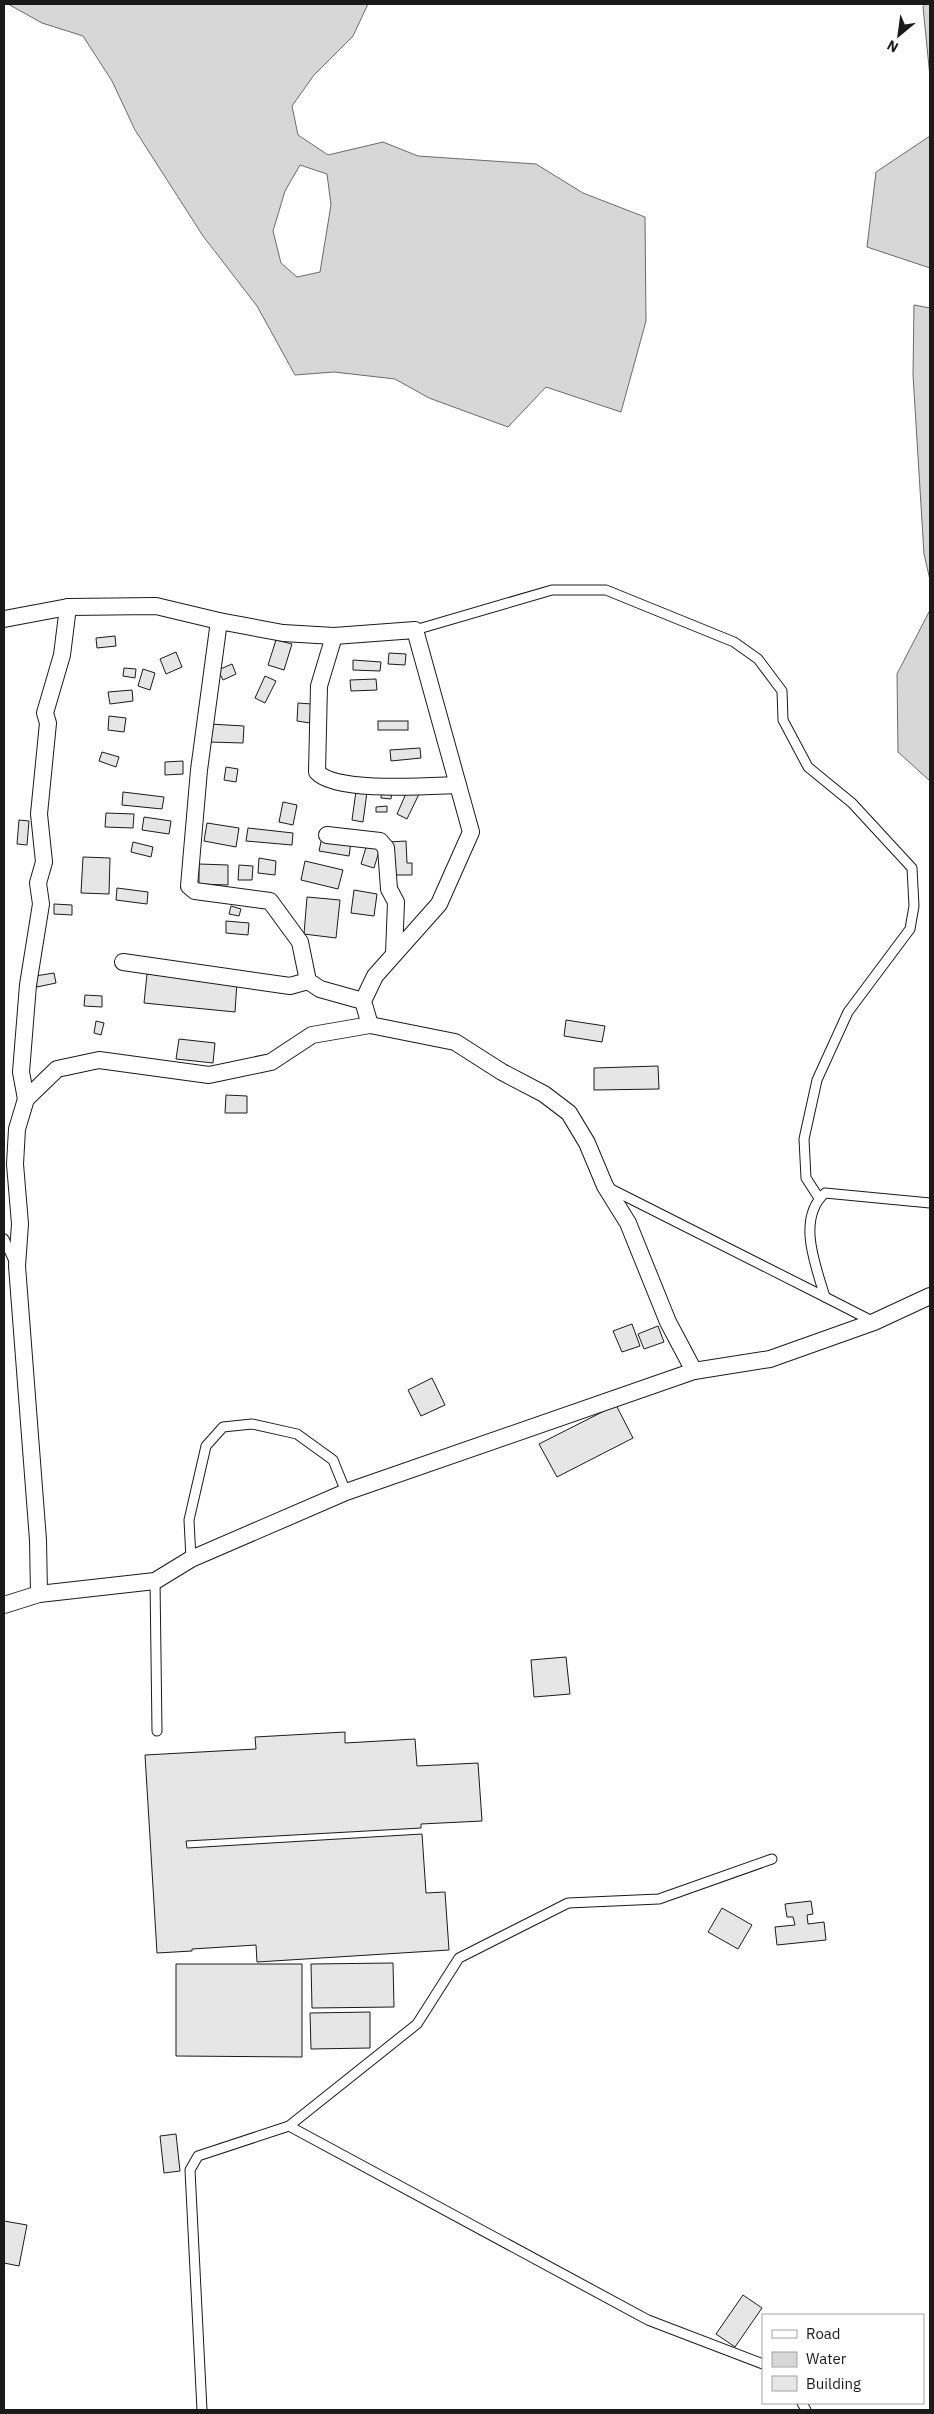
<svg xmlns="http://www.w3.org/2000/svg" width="934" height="2414" viewBox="0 0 934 2414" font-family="'IBM Plex Sans',sans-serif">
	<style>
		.water { fill: #d7d7d7; stroke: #6a6a6a; fill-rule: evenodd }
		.building { fill: #e6e6e6; stroke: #1a1a1a }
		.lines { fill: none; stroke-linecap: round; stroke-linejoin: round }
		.lane-casing { stroke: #1a1a1a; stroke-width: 11 }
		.street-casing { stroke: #1a1a1a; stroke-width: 18 }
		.lane { stroke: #fff; stroke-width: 9 }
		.street { stroke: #fff; stroke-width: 16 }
	</style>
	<rect width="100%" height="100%" fill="#fff"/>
	<g class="water">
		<path d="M 8,4 L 368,4 L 353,36 L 314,75 L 292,106 L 298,135 L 328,155 L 383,142 L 418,156 L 536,164 L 583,193 L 645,217 L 646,321 L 621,412 L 546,387 L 508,427 L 429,398 L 395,379 L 334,372 L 295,375 L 257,306 L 203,236 L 135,130 L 112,81 L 83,36 L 42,23 ZM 300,165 L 327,174 L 331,205 L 320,272 L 297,277 L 281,263 L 273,231 L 285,191 Z"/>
		<path d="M 925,4 L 930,4 L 930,77 L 923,7 Z"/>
		<path d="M 930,136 L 930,268 L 867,247 L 876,172 Z"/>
		<path d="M 914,305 L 930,308 L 930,580 L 924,554 L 913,375 Z"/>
		<path d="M 930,610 L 930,781 L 898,752 L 897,674 Z"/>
	</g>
	<g class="building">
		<path d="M 115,636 L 116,646 L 97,648 L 96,638 Z"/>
		<path d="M 276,640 L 292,644 L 284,670 L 268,665 Z"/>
		<path d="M 176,652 L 182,667 L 166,674 L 160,659 Z"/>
		<path d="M 389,653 L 406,654 L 405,665 L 388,664 Z"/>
		<path d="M 353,660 L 381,662 L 380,671 L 353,670 Z"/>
		<path d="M 232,664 L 236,674 L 223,680 L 218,670 Z"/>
		<path d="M 124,668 L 136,669 L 135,678 L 123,676 Z"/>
		<path d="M 143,669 L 155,673 L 150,690 L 138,686 Z"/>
		<path d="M 265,676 L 276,681 L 265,703 L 255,698 Z"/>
		<path d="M 376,679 L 377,690 L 351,691 L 350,680 Z"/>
		<path d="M 132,690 L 133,701 L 110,704 L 108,692 Z"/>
		<path d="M 298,703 L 312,704 L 310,723 L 297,721 Z"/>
		<path d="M 109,716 L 126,718 L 124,732 L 108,730 Z"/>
		<rect x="378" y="721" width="30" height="9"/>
		<path d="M 210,724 L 244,726 L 243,743 L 209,742 Z"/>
		<path d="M 420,748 L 421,758 L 391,761 L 390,750 Z"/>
		<path d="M 102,752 L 119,757 L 116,767 L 99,761 Z"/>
		<path d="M 183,761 L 183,774 L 165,775 L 165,762 Z"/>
		<path d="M 226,767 L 238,769 L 236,782 L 224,780 Z"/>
		<path d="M 382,788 L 392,789 L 391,799 L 381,798 Z"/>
		<path d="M 408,789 L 419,794 L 407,819 L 397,814 Z"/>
		<path d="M 356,791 L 367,792 L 363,822 L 352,820 Z"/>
		<path d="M 123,792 L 164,797 L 162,809 L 122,805 Z"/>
		<path d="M 283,802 L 297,805 L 293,825 L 279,822 Z"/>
		<path d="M 387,806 L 387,812 L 376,812 L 376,807 Z"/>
		<path d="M 106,813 L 134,814 L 133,828 L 105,827 Z"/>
		<path d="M 144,817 L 171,821 L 169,834 L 142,830 Z"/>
		<path d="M 19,820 L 29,821 L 27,845 L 17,844 Z"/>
		<path d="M 207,823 L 239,828 L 236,847 L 204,841 Z"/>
		<path d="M 248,828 L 293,833 L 292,845 L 246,841 Z"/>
		<path d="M 322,837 L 351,842 L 349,856 L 319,851 Z"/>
		<path d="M 406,841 L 407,863 L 412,863 L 412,875 L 393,875 L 389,842 Z"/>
		<path d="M 133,842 L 153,847 L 151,857 L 131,852 Z"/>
		<path d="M 367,844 L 380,848 L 374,868 L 361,864 Z"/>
		<path d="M 83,857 L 110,858 L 109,894 L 81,893 Z"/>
		<path d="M 259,858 L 276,861 L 275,875 L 258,873 Z"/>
		<path d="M 305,861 L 343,870 L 338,889 L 301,880 Z"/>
		<path d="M 199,864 L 228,865 L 228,885 L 199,884 Z"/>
		<path d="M 239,865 L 253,866 L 252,880 L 238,880 Z"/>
		<path d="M 117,888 L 148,892 L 147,904 L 116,900 Z"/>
		<path d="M 354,890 L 377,894 L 374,916 L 351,913 Z"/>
		<path d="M 307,897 L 340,900 L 336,938 L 304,934 Z"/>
		<path d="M 54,904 L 72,905 L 72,915 L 54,914 Z"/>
		<path d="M 231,906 L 241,909 L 239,916 L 229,914 Z"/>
		<path d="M 226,921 L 249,923 L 248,935 L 226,933 Z"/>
		<path d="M 54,973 L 56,983 L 37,987 L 35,976 Z"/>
		<path d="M 147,974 L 237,982 L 235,1012 L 144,1003 Z"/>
		<path d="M 85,995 L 102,996 L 102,1007 L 84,1006 Z"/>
		<path d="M 566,1020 L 605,1026 L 602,1042 L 564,1036 Z"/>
		<path d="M 96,1021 L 104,1023 L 101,1035 L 94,1033 Z"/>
		<path d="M 179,1039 L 215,1043 L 213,1063 L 176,1059 Z"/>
		<path d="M 658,1066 L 659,1089 L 594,1090 L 594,1068 Z"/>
		<path d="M 226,1095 L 247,1096 L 247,1113 L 225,1113 Z"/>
		<path d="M 632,1324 L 640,1346 L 622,1352 L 613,1331 Z"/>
		<path d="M 658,1326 L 664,1342 L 644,1349 L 638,1334 Z"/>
		<path d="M 432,1378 L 445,1405 L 421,1416 L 408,1390 Z"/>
		<path d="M 616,1405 L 633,1438 L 557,1477 L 539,1444 Z"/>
		<path d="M 566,1657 L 570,1694 L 534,1697 L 531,1660 Z"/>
		<path d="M 345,1732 L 345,1743 L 415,1739 L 417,1766 L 478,1763 L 482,1821 L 421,1824 L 421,1828 L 186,1841 L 187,1848 L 422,1834 L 426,1893 L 445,1892 L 449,1950 L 257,1962 L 256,1945 L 192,1949 L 192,1951 L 157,1953 L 145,1755 L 256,1749 L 255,1737 Z"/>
		<path d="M 811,1901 L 813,1914 L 807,1915 L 808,1924 L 824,1922 L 826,1940 L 777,1945 L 775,1927 L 795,1925 L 793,1917 L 787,1917 L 785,1904 Z"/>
		<path d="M 722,1908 L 752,1925 L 738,1949 L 708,1932 Z"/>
		<path d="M 393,1963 L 394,2007 L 312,2008 L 311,1964 Z"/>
		<path d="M 176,1964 L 302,1964 L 302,2057 L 176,2056 Z"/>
		<path d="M 370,2012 L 370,2048 L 311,2049 L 310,2013 Z"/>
		<path d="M 176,2134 L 180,2171 L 164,2173 L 160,2136 Z"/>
		<path d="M 4,2221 L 27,2225 L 19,2266 L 4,2263 Z"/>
		<path d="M 743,2295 L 762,2308 L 735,2347 L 716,2334 Z"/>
	</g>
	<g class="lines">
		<g class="lane-casing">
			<g id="lane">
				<path d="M 415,630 L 552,590 L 606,590 L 734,642 L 758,659 L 782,691 L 783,720 L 808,767 L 852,803 L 912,868 L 914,906 L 910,929 L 848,1012 L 817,1080 L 804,1139 L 806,1178 L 819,1198"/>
				<path d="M 609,1188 L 825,1297"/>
				<path d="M 4,1239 L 14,1261"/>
				<path d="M 874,1322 L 825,1297 C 816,1266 796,1219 825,1193 L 930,1203"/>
				<path d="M 191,1559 L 189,1520 L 206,1446 L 223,1427 L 252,1424 L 297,1434 L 333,1460 L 346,1492"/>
				<path d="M 155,1581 L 157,1731"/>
				<path d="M 289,2126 L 648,2320 L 763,2364"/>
				<path d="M 802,2403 L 806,2410"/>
				<path d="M 202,2410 L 190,2170 L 198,2156 L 289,2126 L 417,2024 L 459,1958 L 568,1903 L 659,1899 L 772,1859"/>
			</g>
		</g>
		<g class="street-casing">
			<g id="street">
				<path d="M 4,619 L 68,607 L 156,606 L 219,621"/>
				<path d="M 334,636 L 319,686 L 317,772 C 336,793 428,786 458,785"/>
				<path d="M 327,835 L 380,841 L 386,848 L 389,889 L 396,902 L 394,954"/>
				<path d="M 123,962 L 290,986 L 308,981"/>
				<path d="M 363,1001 L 320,989 L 308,981 L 300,942 L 270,901 L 195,891 L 189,886 L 199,770 L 219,621 L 283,633 L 334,636 L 415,630 L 471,832 L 439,904 L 375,976 L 363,1001 L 370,1025"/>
				<path d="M 26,1099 L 21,1072 L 28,985 L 41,904 L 38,883 L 44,862 L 39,814 L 48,723 L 45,713 L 62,655 L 68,607"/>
				<path d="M 39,1594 L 38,1540 L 17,1266 L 20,1224 L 15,1164 L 17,1129 L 26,1099 L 57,1069 L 99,1060 L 209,1075 L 271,1062 L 312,1035 L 370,1025 L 455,1042 L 502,1072 L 544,1094 L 569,1113 L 587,1143 L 605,1186 L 628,1223 L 668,1322 L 694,1371"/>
				<path d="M 4,1605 L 39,1594 L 155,1581 L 191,1559 L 346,1492 L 694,1371 L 770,1359 L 874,1322 L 930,1296"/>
			</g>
		</g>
		<use href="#lane" class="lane"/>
		<use href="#street" class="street"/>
	</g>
	<rect width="934" height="2414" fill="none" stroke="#1a1a1a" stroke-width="10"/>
	<rect x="762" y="2314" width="162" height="90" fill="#ffffff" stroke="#a3a3a3"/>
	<rect x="772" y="2330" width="25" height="8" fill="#ffffff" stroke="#a3a3a3"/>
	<text x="806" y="2339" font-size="15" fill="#1a1a1a">Road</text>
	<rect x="772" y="2352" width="25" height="15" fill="#d7d7d7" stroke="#a3a3a3"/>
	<text x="806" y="2364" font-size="15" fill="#1a1a1a">Water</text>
	<rect x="772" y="2376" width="25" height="15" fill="#e6e6e6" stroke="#a3a3a3"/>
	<text x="806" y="2389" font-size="15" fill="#1a1a1a">Building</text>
	<g transform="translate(899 35) rotate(209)" stroke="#ffffff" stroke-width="4" paint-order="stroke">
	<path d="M0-4L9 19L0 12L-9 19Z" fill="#1a1a1a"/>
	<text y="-8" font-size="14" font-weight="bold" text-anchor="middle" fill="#1a1a1a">N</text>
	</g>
</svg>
